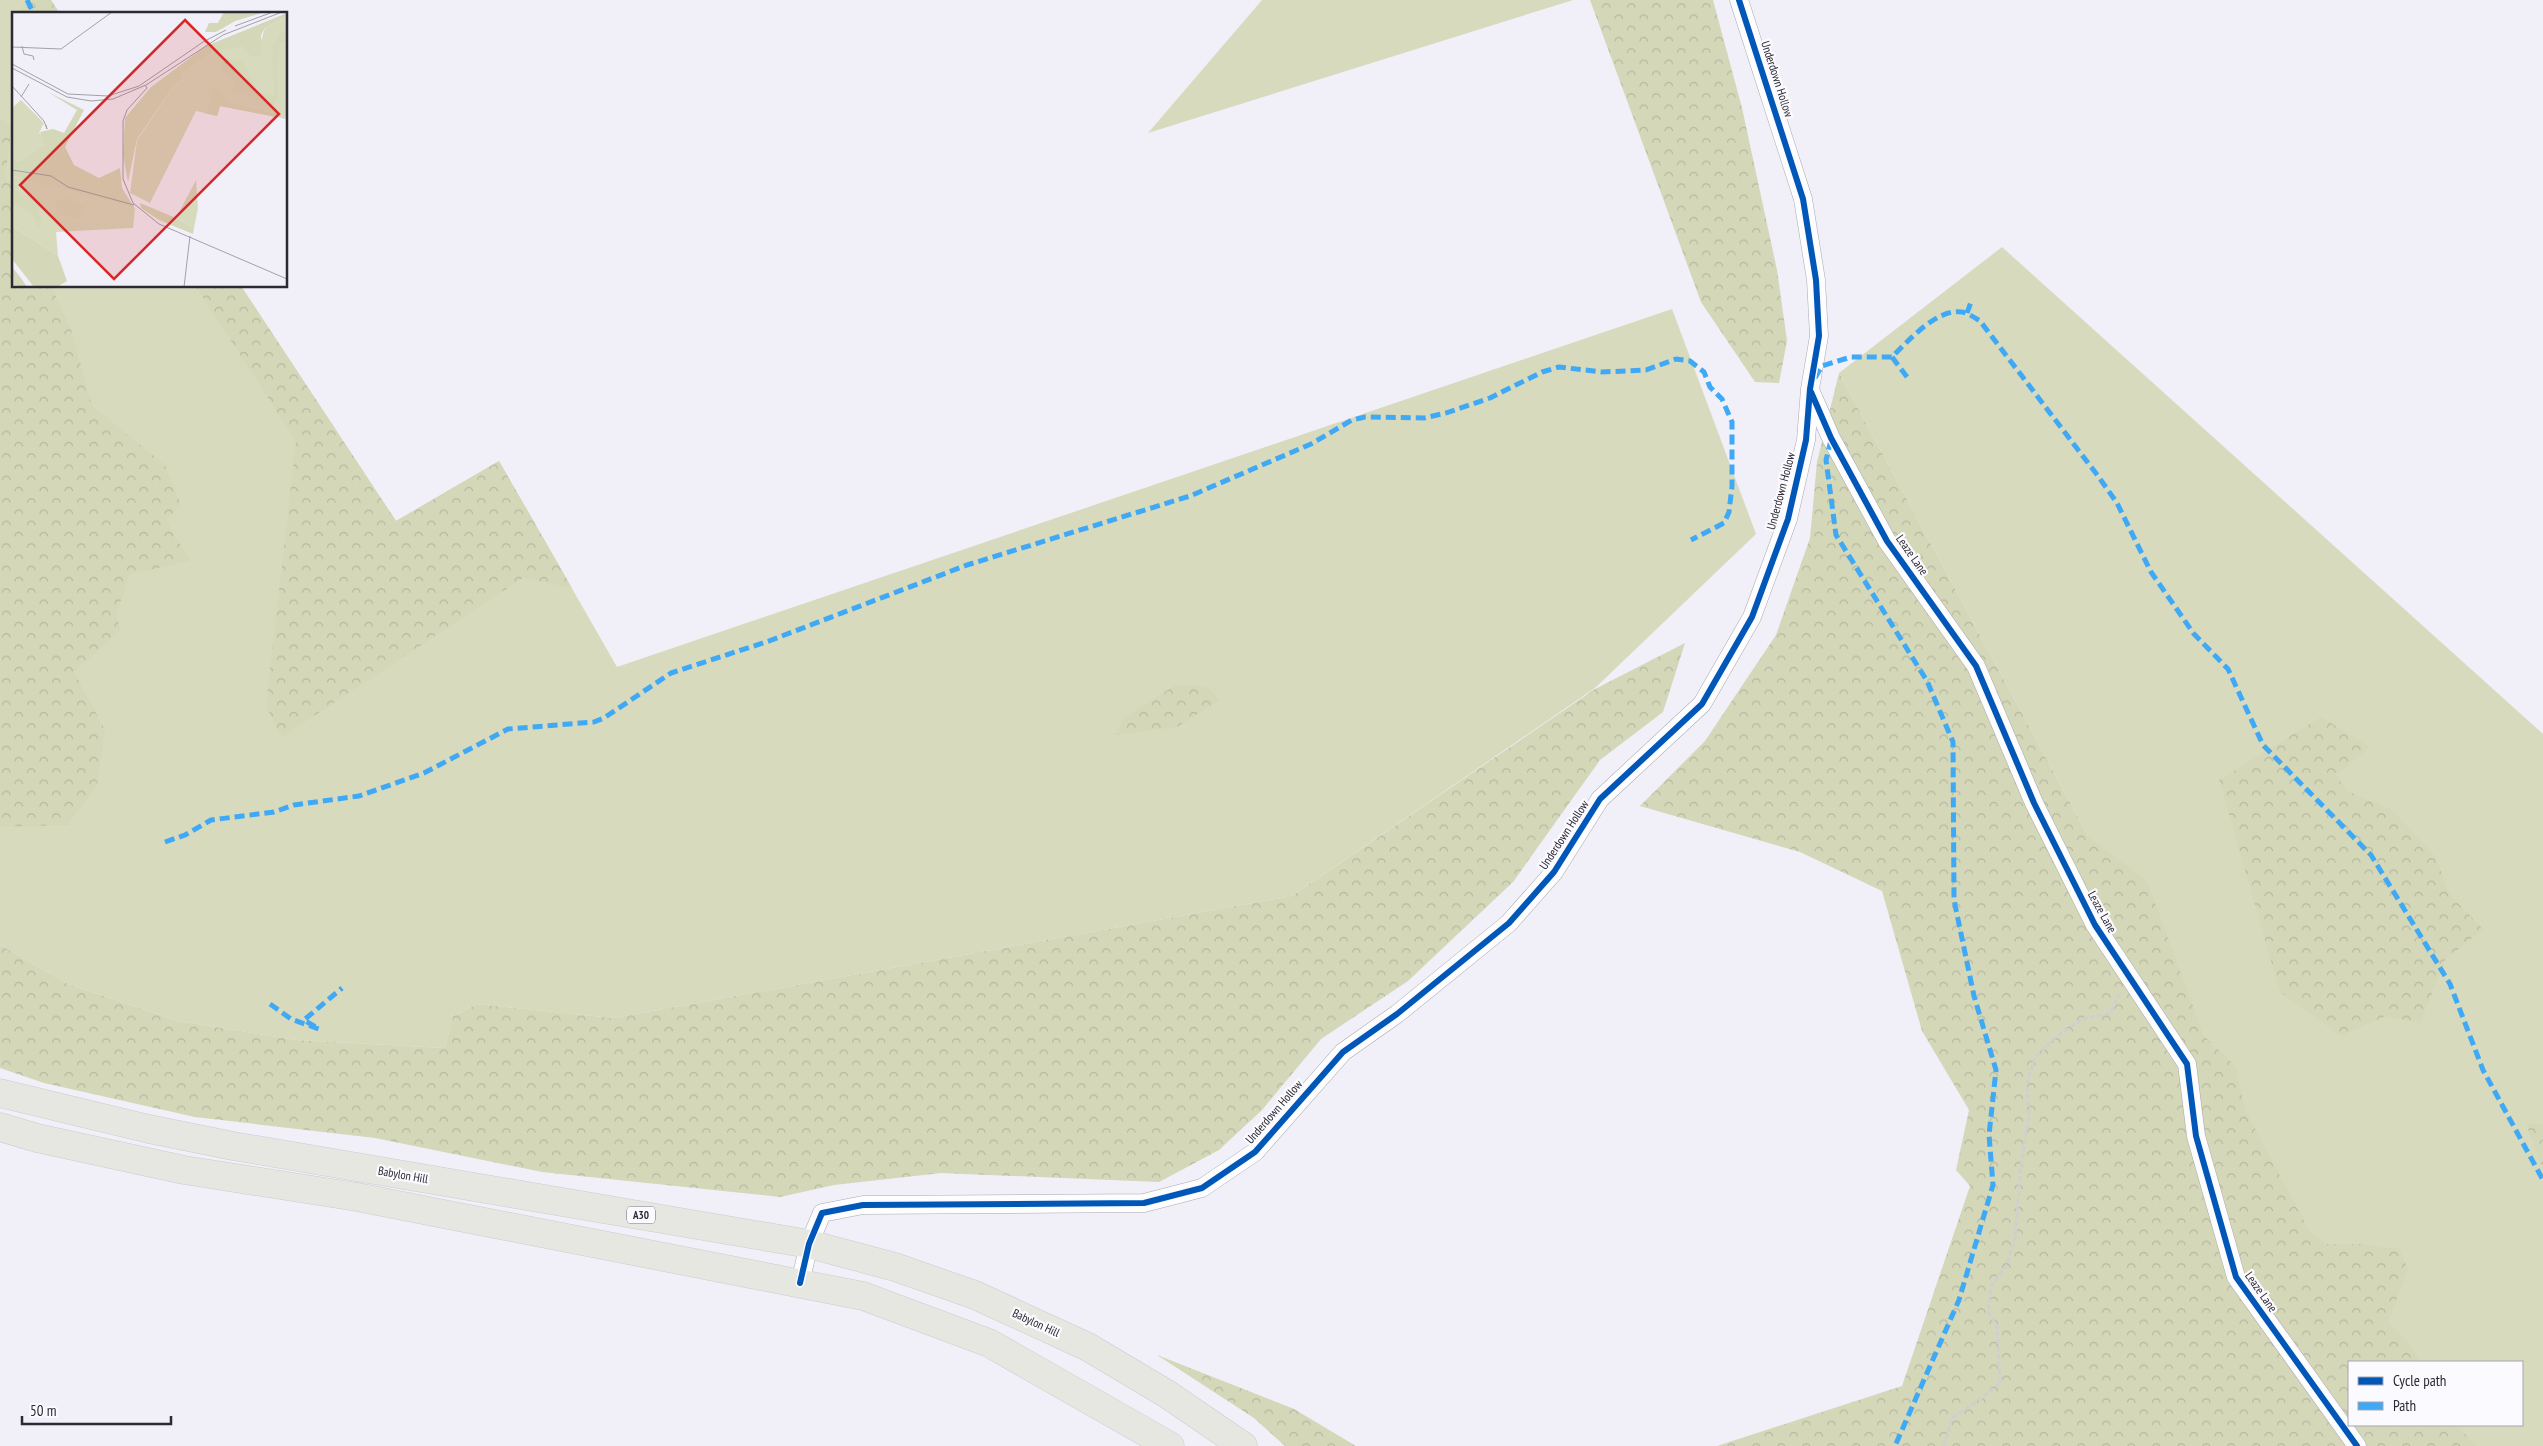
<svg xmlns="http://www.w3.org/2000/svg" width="2543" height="1446" viewBox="0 0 2543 1446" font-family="'PT Sans Narrow',sans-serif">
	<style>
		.grass { fill: #d8dabe }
		.forest { fill: url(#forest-crowns) }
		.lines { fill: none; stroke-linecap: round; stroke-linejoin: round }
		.street-casing { stroke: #aaa8b0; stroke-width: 19 }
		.primary-casing { stroke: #cccacf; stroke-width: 29 }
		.path { stroke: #cfcfd2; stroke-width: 3; stroke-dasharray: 5 2.5; stroke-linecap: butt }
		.street { stroke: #fdfdfe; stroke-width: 18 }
		.primary { stroke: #e7e7e1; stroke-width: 28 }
		.quiet { stroke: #3fa9f5; stroke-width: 5; stroke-dasharray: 10 5; stroke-linecap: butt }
		.cycleway-casing { stroke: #fbfaff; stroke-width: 9 }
		.cycleway { stroke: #0057b8; stroke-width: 6 }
		.labels { text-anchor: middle; stroke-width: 4.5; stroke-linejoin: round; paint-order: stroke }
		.shield { fill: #fbfaff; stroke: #69686f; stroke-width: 1 }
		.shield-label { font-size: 11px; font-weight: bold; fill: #2b2931 }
		.street-label { font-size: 12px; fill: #2b2931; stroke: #fbfaff }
		.inset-road { fill: none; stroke: #a2a0a8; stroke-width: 1 }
		.view { fill: #d62828; fill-opacity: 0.15; stroke: #d62828; stroke-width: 2.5 }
		.inset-edge { fill: none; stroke: #2b2931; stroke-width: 2.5 }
	</style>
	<defs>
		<pattern id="forest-crowns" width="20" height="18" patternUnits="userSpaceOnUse" patternTransform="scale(1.25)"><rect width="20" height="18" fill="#d4d7b8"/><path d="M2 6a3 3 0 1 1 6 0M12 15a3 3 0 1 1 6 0" fill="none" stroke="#b6b99f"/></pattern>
	</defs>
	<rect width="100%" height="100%" fill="#f1eff8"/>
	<g class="grass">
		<path d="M 0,0 L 51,0 L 60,14 L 14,14 L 14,286 L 241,286 L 396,521 L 499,461 L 617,667 L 1672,309 L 1756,534 L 1595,688 L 1292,896 L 613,1018 L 477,1004 L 453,1016 L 445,1048 L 296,1040 L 178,1021 L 68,984 L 0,945 Z"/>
		<path d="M 1262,0 L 1573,0 L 1148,133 Z"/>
		<path d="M 2002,247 L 2543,734 L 2543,1446 L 2416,1446 L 2405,1425 L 2522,1425 L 2522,1362 L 2371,1362 L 1839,373 Z"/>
	</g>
	<g class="forest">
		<path d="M 32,0 L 51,0 L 60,14 L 18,14 L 16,11 Z"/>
		<path d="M 1590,0 L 1713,0 L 1742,108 L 1777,270 L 1787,341 L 1779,383 L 1755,382 L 1701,302 Z"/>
		<path d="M 0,119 L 12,126 L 5,177 L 14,188 L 14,286 L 51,286 L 71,329 L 92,406 L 165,465 L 181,505 L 166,520 L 190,561 L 130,574 L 116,615 L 121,630 L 74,672 L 105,730 L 97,786 L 67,825 L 0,827 Z"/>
		<path d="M 195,286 L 241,286 L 396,521 L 499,461 L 572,588 L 523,578 L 282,737 L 266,706 L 296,441 Z"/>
		<path d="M 1839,373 L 2088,836 L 2147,881 L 2204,1036 L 2236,1067 L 2245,1110 L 2310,1232 L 2326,1244 L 2364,1244 L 2399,1249 L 2408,1269 L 2388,1323 L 2404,1338 L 2422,1362 L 2349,1362 L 2349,1425 L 2456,1425 L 2477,1446 L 1717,1446 L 1902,1386 L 1970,1186 L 1956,1170 L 1969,1110 L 1922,1031 L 1882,891 L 1800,852 L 1640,806 L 1705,741 L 1776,635 L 1810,538 L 1817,462 Z"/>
		<path d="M 1685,643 L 1663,712 L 1600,760 L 1513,882 L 1408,981 L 1321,1039 L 1262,1110 L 1219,1150 L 1159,1182 L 941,1173 L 834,1185 L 780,1197 L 542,1172 L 375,1138 L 195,1117 L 44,1083 L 0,1068 L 0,945 L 68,984 L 178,1021 L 296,1040 L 445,1048 L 453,1016 L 477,1004 L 613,1018 L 1292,896 L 1595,689 Z"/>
		<path d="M 1174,686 L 1206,686 L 1220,700 L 1177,727 L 1115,735 L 1123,718 Z"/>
		<path d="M 2321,717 L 2370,747 L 2336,775 L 2347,791 L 2391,809 L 2435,856 L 2450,895 L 2483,929 L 2445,960 L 2420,1023 L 2386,1016 L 2341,1036 L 2280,992 L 2219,780 Z"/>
		<path d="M 2526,1124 L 2543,1124 L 2543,1170 Z"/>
		<path d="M 1157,1355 L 1294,1409 L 1356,1446 L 1285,1446 L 1254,1418 Z"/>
	</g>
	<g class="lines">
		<g class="street-casing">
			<g id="street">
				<path d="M 1811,392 L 1831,438 L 1887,541 L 1976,666 L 2034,803 L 2095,925 L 2187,1064 L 2196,1136 L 2236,1277 L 2357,1446"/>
				<path d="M 800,1283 L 809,1244 L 822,1213 L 863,1205 L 1144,1203 L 1202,1188 L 1255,1152 L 1343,1052 L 1397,1014 L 1509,923 L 1554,872 L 1600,799 L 1702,704 L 1752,617 L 1788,519 L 1806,440 L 1810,389 L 1819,336 L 1816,280 L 1803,199 L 1739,0"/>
			</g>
		</g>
		<g class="primary-casing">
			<g id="primary">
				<path d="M 0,1093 L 149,1129 L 233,1146 L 809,1244 L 895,1267 L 975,1295 L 1088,1347 L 1167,1394 L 1243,1446"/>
				<path d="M 0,1127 L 37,1138 L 184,1170 L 357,1197 L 863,1296 L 989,1343 L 1170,1446"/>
			</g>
		</g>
		<path class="path" d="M 1944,1446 L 1952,1418 L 1981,1399 L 2000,1383 L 1997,1326 L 1988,1312 L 1991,1286 L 2006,1266 L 2015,1238 L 2021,1165 L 2029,1114 L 2027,1084 L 2035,1057 L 2056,1037 L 2082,1019 L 2110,1013 L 2119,994"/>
		<use href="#street" class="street"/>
		<use href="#primary" class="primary"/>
		<g class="quiet">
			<path d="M 27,0 L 34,14"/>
			<path d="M 1967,313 L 1971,302"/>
			<path d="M 1892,357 L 1907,377"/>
			<path d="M 1815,378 L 1822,366 L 1851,357 L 1892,357 C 1908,341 1937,308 1962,312 C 1968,313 1975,318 1980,321 L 2098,476 L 2117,503 L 2151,572 L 2194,634 L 2228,669 L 2263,745 L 2371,855 L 2450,984 L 2483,1070 L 2543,1180"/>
			<path d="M 1831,440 L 1826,460 L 1836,535 L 1927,681 L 1953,742 L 1954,900 L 1974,996 L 1996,1070 L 1989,1135 L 1993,1185 L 1959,1300 L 1895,1446"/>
			<path d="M 165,842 L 185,835 L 211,820 L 274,812 L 294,805 L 359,796 L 424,773 L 508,729 L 594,722 L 604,718 L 671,673 L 769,641 L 967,565 L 1190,496 L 1311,444 L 1352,420 L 1365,417 L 1424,418 L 1446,413 L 1490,398 L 1542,372 L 1559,367 L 1602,372 L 1646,370 L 1676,359 L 1690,361 L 1704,372 L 1710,387 L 1722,399 L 1732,422 L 1732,486 L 1729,512 L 1724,523 L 1691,540"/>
			<path d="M 270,1004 L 291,1019 L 319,1029 L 304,1020 L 342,988"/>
		</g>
		<g class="cycleway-casing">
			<g id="cycleway">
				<path d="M 1811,392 L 1831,438 L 1887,541 L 1976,666 L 2034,803 L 2095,925 L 2187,1064 L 2196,1136 L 2236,1277 L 2357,1446"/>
				<path d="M 800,1283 L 809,1244 L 822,1213 L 863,1205 L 1144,1203 L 1202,1188 L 1255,1152 L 1343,1052 L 1397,1014 L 1509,923 L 1554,872 L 1600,799 L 1702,704 L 1752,617 L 1788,519 L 1806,440 L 1810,389 L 1819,336 L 1816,280 L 1803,199 L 1739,0"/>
			</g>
		</g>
		<use href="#cycleway" class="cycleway"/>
	</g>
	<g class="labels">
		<rect class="shield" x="627" y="1206.5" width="28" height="17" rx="4"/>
		<g class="shield-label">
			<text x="641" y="1219">A30</text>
		</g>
		<g class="street-label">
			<text transform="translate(1777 79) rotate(72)" y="4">Underdown Hollow</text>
			<text transform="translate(1781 491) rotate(-75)" y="4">Underdown Hollow</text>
			<text transform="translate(1912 555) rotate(55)" y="4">Leaze Lane</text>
			<text transform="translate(1564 835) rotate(-57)" y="4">Underdown Hollow</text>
			<text transform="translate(2102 912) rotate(61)" y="4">Leaze Lane</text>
			<text transform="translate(1274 1112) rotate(-49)" y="4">Underdown Hollow</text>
			<text transform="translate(403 1175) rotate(10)" y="4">Babylon Hill</text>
			<text transform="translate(2261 1292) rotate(55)" y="4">Leaze Lane</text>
			<text transform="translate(1036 1323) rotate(25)" y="4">Babylon Hill</text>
		</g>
	</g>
	<g transform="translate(12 12)">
		<rect width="275" height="275" fill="#f1eff8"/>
		<path d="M 275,4 L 274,107 L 208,94 L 205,104 L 184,99 L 138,191 L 118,181 L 125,128 L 161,75 L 171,67 L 170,62 L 199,42 L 230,33 L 244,45 L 253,16 ZM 9,88 L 32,111 L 27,121 L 32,125 L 32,132 L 8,149 L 0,147 L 0,96 ZM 0,160 L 123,197 L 121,216 L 44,220 L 46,244 L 0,214 ZM 184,168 L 186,196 L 182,216 L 164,206 Z" fill="#d8dabe"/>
		<path d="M 212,0 L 253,0 L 223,9 L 204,20 L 193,20 L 197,11 L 206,11 ZM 275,1 L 275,4 L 253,16 L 249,23 L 249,45 L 239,44 L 230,34 L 199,42 L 170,62 L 171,67 L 161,75 L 125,127 L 116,170 L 111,143 L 113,106 L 139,75 L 194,34 ZM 275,18 L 274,30 L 266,32 L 269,34 L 265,49 L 266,85 L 262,93 L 218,78 L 222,73 L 219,63 L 213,61 L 209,52 L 214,47 L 231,50 L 246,80 L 262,84 L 261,33 L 269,21 ZM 201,72 L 219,92 L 266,102 L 265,105 L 208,94 L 205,104 L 192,101 L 196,98 ZM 36,80 L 72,98 L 53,135 L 62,153 L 87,166 L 108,156 L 110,176 L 123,197 L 37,172 L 30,177 L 26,171 L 0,163 L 0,147 L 8,149 L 32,132 L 28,120 L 41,117 L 52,121 L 65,98 ZM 0,176 L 30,193 L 26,197 L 30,214 L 25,214 L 19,200 L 0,192 ZM 54,186 L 72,195 L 70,206 L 45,203 L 43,193 L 47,187 ZM 128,191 L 164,206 L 182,216 L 181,222 L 147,208 L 129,196 ZM 0,214 L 46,244 L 55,269 L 45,275 L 22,275 L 0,247 ZM 0,255 L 9,266 L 15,275 L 0,273 Z" fill="#d4d7b8"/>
		<path class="inset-road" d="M 223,14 L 261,0M 10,34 L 12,42 L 21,44 L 22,48M 0,35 L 49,37 L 100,0M 0,52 L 56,82 L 96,84 L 127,74 L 191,30 L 214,18M 0,56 L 55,85 L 79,89 L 101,87 L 134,73 L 211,23 L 270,0M 133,73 L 135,76 L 115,98 L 111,109 L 111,167 L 121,191 L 147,212 L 275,267M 0,74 L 32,109 L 35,117 L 34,113M 9,85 L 17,72M 0,158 L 39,164 L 56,175 L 122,193M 172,275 L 178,224"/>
		<path class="view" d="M 173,8 L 267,102 L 102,267 L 8,173 Z"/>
		<rect width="275" height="275" class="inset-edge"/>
	</g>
	<rect x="2348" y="1361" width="175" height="65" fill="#fbfaff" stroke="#a8a6ad"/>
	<rect x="2358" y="1377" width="25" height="8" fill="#0057b8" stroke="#a8a6ad"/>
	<text x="2393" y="1386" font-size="15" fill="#2b2931">Cycle path</text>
	<rect x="2358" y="1402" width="25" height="8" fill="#3fa9f5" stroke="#a8a6ad"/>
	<text x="2393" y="1411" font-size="15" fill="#2b2931">Path</text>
	<path d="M22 1416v8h149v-8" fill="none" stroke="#2b2931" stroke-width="2.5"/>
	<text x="30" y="1416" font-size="15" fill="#2b2931" stroke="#fbfaff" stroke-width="4" paint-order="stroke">50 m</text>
</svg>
